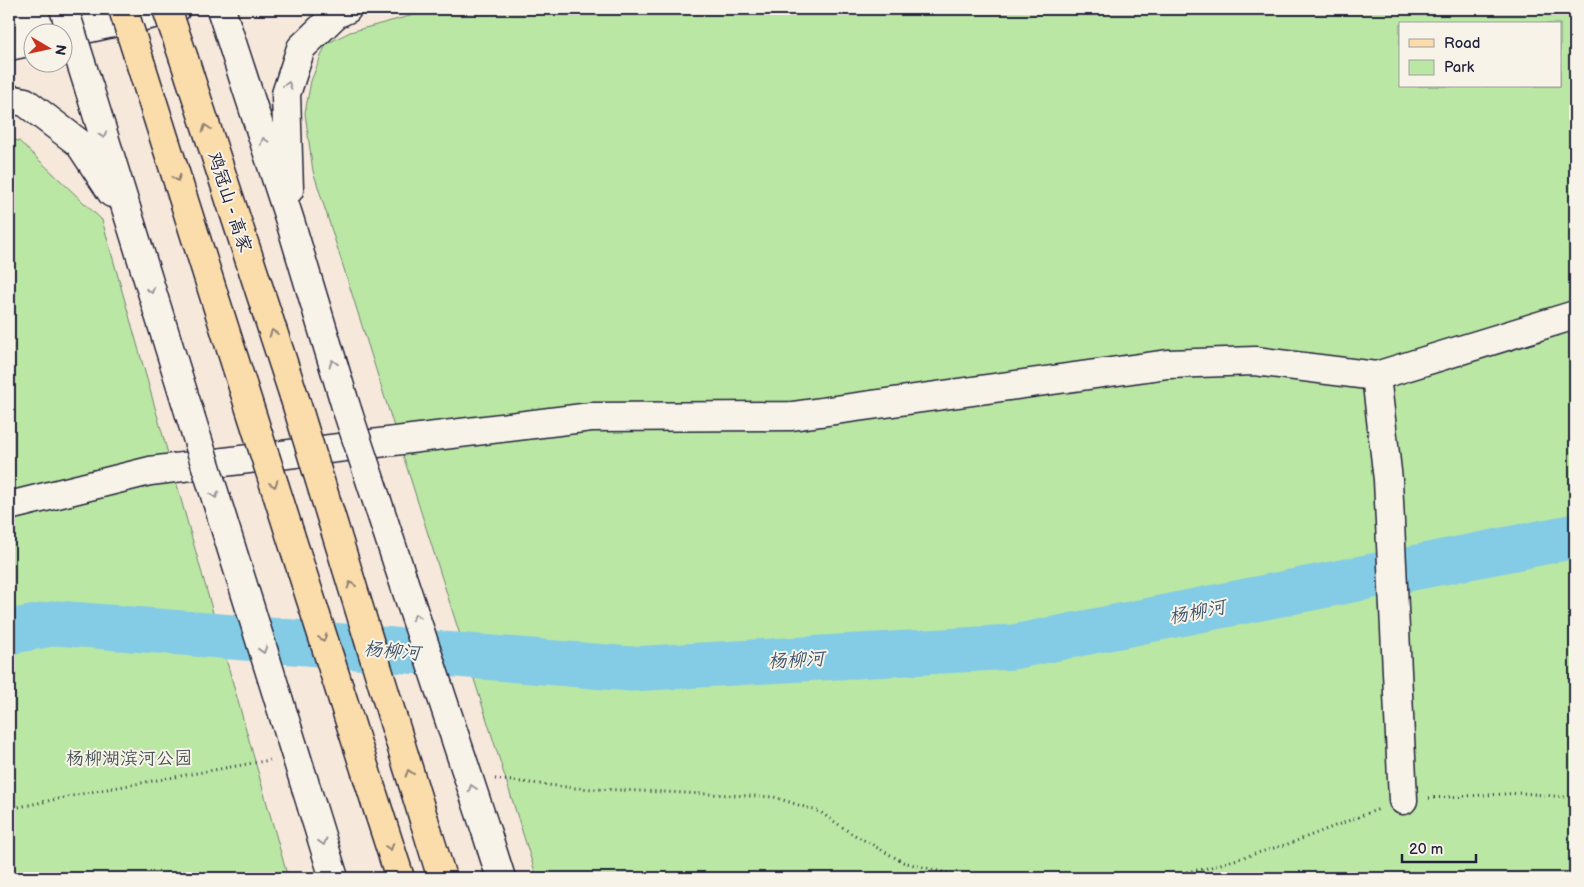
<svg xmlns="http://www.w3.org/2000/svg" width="1584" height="887" viewBox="0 0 1584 887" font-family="'Balsamiq Sans','LXGW WenKai TC',sans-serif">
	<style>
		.green { fill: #bbe7a4; stroke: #6e8470; fill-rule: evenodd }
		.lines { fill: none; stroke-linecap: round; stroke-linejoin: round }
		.river { stroke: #84cce5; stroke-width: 45 }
		.minor-casing { stroke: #22223b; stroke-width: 31 }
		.major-casing { stroke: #22223b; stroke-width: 31 }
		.path { stroke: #22223b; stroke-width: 3; stroke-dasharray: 1 4; stroke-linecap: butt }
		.minor { stroke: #f7f3e8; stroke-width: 28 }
		.major { stroke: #fbddab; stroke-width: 28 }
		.minor-bridge-casing { stroke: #22223b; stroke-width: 31; stroke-linecap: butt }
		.major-bridge-casing { stroke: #22223b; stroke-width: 31; stroke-linecap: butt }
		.minor-bridge { stroke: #f7f3e8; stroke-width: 28 }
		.major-bridge { stroke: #fbddab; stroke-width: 28 }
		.oneway { stroke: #97959a }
		.oneway2 { stroke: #8e8073 }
		.labels { text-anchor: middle; stroke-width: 4; stroke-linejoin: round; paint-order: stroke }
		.street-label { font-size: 18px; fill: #22223b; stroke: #f7f3e8 }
		.park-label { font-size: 18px; fill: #485355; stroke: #f7f3e8 }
		.water-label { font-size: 19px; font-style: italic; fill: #3f556e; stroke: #f7f3e8 }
	</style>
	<rect width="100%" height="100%" fill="#f6e8db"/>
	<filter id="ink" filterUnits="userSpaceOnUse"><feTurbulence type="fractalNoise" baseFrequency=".02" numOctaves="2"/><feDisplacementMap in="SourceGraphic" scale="10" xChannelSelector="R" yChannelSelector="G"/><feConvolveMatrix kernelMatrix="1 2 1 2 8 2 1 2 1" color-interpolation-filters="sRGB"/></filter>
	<g filter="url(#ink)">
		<g class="green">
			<path d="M 436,9 L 1575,9 L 1575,878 L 537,878 L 313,171 L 305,113 L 311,81 L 326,44 L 350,32 ZM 1400,24 L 1560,24 L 1560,86 L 1400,86 Z"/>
			<path d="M 9,139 L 19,141 L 102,220 L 288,878 L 9,878 Z"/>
		</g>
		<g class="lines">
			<path class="river" d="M 9,632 L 57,623 L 631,669 L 1013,647 L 1575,536"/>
			<g class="minor-casing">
				<g id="minor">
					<path d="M 221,9 L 290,221 L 347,410"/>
					<path d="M 9,18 L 50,9"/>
					<path d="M 62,34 L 176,9"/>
					<path d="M 9,46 L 32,41"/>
					<path d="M 89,88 L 190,415"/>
					<path d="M 9,99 L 25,102 L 79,143 L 112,193"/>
					<path d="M 289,190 L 286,94 L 301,48 L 336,14 L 347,9"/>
					<path d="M 1376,376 L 1388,480 L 1403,800"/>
					<path d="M 9,506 L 150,471 L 591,417 L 792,416 L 1168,364 L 1255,361 L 1376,376 L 1575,315"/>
					<path d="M 312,807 L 334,878"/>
					<path d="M 487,834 L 501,878"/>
				</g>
			</g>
			<g class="major-casing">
				<g id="major">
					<path d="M 184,59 L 294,396"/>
					<path d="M 141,65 L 243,387"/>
					<path d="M 380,816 L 400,878"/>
					<path d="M 424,820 L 442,878"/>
				</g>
			</g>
			<g class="path">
				<path d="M 495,779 L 575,788 L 774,797 L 820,812 L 851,833 L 903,862 L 966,878"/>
				<path d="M 1429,798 L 1522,793 L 1575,798"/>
				<path d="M 9,809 L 96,791 L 270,760"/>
				<path d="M 1147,878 L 1204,869 L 1291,843 L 1379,809"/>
			</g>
			<use href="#minor" class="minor"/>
			<use href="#major" class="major"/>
			<g class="minor-bridge-casing">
				<g id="minor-bridge">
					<path d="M 64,9 L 89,88"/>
					<path d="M 347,410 L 487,834"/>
					<path d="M 190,415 L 312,807"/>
				</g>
			</g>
			<g class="major-bridge-casing">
				<g id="major-bridge">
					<path d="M 123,9 L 141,65"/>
					<path d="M 167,9 L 184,59"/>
					<path d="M 243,387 L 380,816"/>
					<path d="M 294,396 L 424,820"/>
				</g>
			</g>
			<use href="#minor-bridge" class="minor-bridge"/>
			<use href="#major-bridge" class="major-bridge"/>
		</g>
		<defs><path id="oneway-chevron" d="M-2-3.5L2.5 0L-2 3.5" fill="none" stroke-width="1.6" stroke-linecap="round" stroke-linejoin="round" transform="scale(1.25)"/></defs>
		<g class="oneway">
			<use href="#oneway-chevron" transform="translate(288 85) rotate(-72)"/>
			<use href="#oneway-chevron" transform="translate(103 135) rotate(73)"/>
			<use href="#oneway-chevron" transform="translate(264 141) rotate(-108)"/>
			<use href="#oneway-chevron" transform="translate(151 290) rotate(73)"/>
			<use href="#oneway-chevron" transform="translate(333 363) rotate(-107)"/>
			<use href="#oneway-chevron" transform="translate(215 495) rotate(73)"/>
			<use href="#oneway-chevron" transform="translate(416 617) rotate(-108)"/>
			<use href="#oneway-chevron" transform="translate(263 650) rotate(73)"/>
			<use href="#oneway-chevron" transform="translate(472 788) rotate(-108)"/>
			<use href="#oneway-chevron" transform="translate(323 842) rotate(73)"/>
		</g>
		<g class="oneway2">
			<use href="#oneway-chevron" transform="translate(206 128) rotate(-108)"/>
			<use href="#oneway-chevron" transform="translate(177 178) rotate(72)"/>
			<use href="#oneway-chevron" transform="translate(273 333) rotate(-108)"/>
			<use href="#oneway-chevron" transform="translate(274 484) rotate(72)"/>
			<use href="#oneway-chevron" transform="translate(351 585) rotate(-107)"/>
			<use href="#oneway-chevron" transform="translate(323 638) rotate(72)"/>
			<use href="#oneway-chevron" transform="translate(409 773) rotate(-107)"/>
			<use href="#oneway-chevron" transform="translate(390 847) rotate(72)"/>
		</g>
	</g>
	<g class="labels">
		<g class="street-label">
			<text transform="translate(230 202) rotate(72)" y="6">鸡冠山 - 高家</text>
		</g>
		<g class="park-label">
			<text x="129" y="764">杨柳湖滨河公园</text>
		</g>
		<g class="water-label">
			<text transform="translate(1197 611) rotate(-11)" y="7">杨柳河</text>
			<text transform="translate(392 650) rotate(5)" y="7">杨柳河</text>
			<text transform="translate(796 659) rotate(-3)" y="7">杨柳河</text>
		</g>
	</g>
	<rect width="1584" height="887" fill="none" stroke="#f7f3e8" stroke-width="30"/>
	<rect x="15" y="15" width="1554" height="857" fill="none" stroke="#22223b" stroke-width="2" filter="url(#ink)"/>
	<rect x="1399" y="22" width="162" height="65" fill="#f7f3e8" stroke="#a29fa3"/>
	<rect x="1409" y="39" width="25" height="8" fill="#fbddab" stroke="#a29fa3"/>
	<text x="1444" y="48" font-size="15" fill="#22223b">Road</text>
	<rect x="1409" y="60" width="25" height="15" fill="#bbe7a4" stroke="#a29fa3"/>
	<text x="1444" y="72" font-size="15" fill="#22223b">Park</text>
	<g transform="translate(48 48) rotate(99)"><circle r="24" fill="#f7f3e8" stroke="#a29fa3"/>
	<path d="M0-4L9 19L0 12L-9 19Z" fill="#c8321e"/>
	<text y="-8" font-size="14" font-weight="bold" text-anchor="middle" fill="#22223b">N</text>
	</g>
	<path d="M1402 854v8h74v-8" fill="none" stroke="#22223b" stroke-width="2.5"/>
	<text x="1409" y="854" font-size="15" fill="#22223b" stroke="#f7f3e8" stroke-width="4" paint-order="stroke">20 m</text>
</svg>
